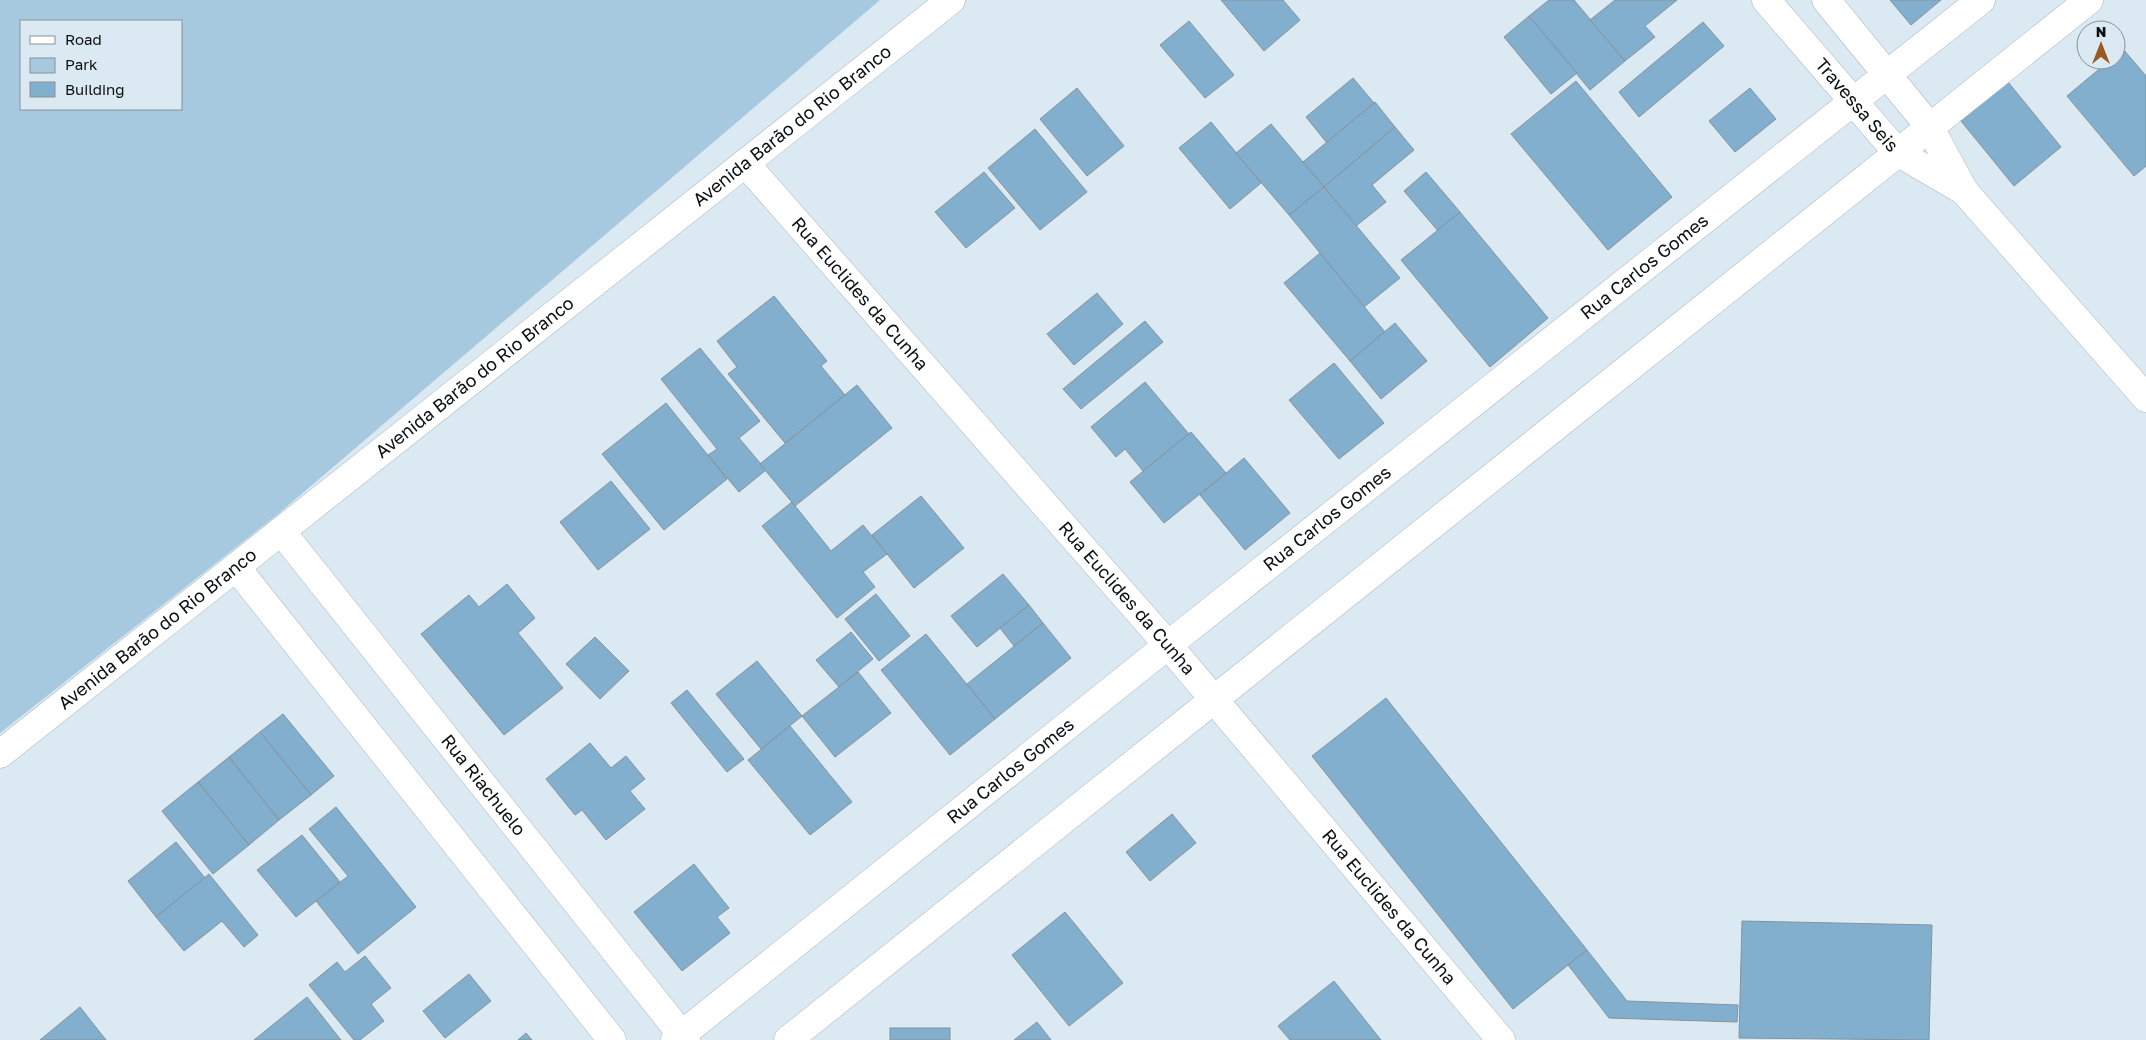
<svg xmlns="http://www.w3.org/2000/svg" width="2146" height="1040" viewBox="0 0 2146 1040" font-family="'Golos Text',sans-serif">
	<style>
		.green { fill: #a7c9e0; fill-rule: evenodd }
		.building { fill: #82afcd; stroke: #86929b }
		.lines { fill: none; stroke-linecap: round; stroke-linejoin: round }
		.minor-casing { stroke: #abb7c0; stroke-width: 29 }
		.tertiary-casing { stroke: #abb7c0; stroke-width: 29 }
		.minor { stroke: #fff; stroke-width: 28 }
		.tertiary { stroke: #fff; stroke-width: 28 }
		.labels { text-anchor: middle; stroke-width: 5; stroke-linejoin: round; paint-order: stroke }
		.street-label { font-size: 18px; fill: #0b0f12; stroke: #dbe9f2 }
	</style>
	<rect width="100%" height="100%" fill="#dbe9f2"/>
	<path class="green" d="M 0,0 L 880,0 L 277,515 L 0,733 ZM 21,21 L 181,21 L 181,109 L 21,109 Z"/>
	<g class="building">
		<path d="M 1221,0 L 1283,0 L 1300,20 L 1264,51 Z"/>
		<path d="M 1549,0 L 1574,0 L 1625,61 L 1590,90 L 1529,16 Z"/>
		<path d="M 1615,0 L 1677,0 L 1645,26 L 1655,37 L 1625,61 L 1590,20 Z"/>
		<path d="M 1890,0 L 1941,0 L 1911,25 Z"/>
		<path d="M 1529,16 L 1577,73 L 1551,94 L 1504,37 Z"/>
		<path d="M 1189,21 L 1234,75 L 1205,98 L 1160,45 Z"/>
		<path d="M 1703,22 L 1724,46 L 1639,117 L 1619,92 Z"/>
		<path d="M 2123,49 L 2146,76 L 2146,166 L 2134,176 L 2067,96 L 2110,60 L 2116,60 L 2116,55 Z"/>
		<path d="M 1353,78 L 1374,103 L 1327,143 L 1306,117 Z"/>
		<path d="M 1576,81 L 1672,197 L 1608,250 L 1511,134 Z"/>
		<path d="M 2008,82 L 2061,147 L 2014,186 L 1961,121 Z"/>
		<path d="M 1077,88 L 1124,146 L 1087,176 L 1040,119 Z"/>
		<path d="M 1750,88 L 1776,119 L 1735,152 L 1709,121 Z"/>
		<path d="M 1375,102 L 1395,127 L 1324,187 L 1303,162 Z"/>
		<path d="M 1211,122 L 1261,183 L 1230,209 L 1179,148 Z"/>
		<path d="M 1271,124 L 1324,187 L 1289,215 L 1236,153 Z"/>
		<path d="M 1395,127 L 1414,150 L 1372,185 L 1386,202 L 1356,226 L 1324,187 Z"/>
		<path d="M 1035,129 L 1087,192 L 1040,230 L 988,168 Z"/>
		<path d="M 984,172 L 1015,208 L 966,248 L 935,212 Z"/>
		<path d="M 1426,172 L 1460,212 L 1438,231 L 1404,191 Z"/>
		<path d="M 1324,187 L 1400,278 L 1364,307 L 1289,215 Z"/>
		<path d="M 1460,212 L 1548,318 L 1490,367 L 1401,260 Z"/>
		<path d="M 1320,253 L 1385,332 L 1350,361 L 1284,283 Z"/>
		<path d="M 1097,293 L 1123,324 L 1074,365 L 1047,334 Z"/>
		<path d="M 774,296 L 827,361 L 821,366 L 845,395 L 785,443 L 728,374 L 737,367 L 717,341 Z"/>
		<path d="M 1145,321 L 1163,342 L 1081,409 L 1063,389 Z"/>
		<path d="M 1395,323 L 1427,361 L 1381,399 L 1350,361 Z"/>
		<path d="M 700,348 L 760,421 L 739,438 L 766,470 L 739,492 L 708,455 L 717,449 L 661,379 Z"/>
		<path d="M 1334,363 L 1384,423 L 1339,459 L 1289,400 Z"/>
		<path d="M 1145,382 L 1189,434 L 1143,471 L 1125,449 L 1116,457 L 1091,427 Z"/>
		<path d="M 857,385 L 892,428 L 795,506 L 760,464 Z"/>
		<path d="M 666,403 L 727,479 L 664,530 L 602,454 Z"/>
		<path d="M 1191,432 L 1226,473 L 1164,523 L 1130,482 Z"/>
		<path d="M 1244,458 L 1290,513 L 1245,550 L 1200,495 Z"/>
		<path d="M 611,481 L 650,529 L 598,570 L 560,522 Z"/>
		<path d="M 921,496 L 964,548 L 914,588 L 872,535 Z"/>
		<path d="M 792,502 L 831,551 L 863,525 L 887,554 L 863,572 L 875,587 L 837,618 L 762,526 Z"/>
		<path d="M 1003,574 L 1029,605 L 977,647 L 951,616 Z"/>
		<path d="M 507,584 L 535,618 L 518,633 L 563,688 L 504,735 L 421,634 L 469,595 L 479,607 Z"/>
		<path d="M 876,594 L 910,636 L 879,661 L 845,619 Z"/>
		<path d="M 1029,605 L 1043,623 L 1014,646 L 1000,628 Z"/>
		<path d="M 1043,623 L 1071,658 L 995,719 L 967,684 Z"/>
		<path d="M 851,632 L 873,659 L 839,687 L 816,660 Z"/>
		<path d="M 926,634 L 995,719 L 950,755 L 881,670 Z"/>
		<path d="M 595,637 L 629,671 L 600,699 L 566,664 Z"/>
		<path d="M 757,661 L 802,716 L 761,749 L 716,694 Z"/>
		<path d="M 858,672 L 891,713 L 835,757 L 802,716 Z"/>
		<path d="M 687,690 L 744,759 L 727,772 L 671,703 Z"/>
		<path d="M 1386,698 L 1587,950 L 1513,1009 L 1312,756 Z"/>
		<path d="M 283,714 L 334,776 L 311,795 L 260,732 Z"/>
		<path d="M 790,726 L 852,802 L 810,835 L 748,760 Z"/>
		<path d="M 260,732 L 311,795 L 279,820 L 229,757 Z"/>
		<path d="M 590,743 L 611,768 L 626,756 L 645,779 L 630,791 L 645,809 L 606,840 L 582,810 L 575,815 L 546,779 Z"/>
		<path d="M 229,757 L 279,820 L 249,845 L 198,782 Z"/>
		<path d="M 198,782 L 249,845 L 213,874 L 162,811 Z"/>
		<path d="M 336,807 L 416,907 L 358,954 L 316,901 L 348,876 L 309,829 Z"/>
		<path d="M 1172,814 L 1196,843 L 1150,881 L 1126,852 Z"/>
		<path d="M 302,835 L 340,882 L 296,917 L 257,870 Z"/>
		<path d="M 176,842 L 205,878 L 156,917 L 128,881 Z"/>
		<path d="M 694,864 L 729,908 L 717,917 L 730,933 L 682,971 L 634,912 Z"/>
		<path d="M 209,874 L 258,935 L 244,947 L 222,921 L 184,951 L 156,917 Z"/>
		<path d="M 1065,912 L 1123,983 L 1069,1026 L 1012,955 Z"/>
		<path d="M 1742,921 L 1932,925 L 1929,1040 L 1739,1038 Z"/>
		<path d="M 1587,950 L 1627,1001 L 1738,1005 L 1737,1022 L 1609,1018 L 1568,965 Z"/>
		<path d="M 365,956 L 391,988 L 371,1004 L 384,1021 L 360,1040 L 354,1040 L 309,985 L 337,962 L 345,972 Z"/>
		<path d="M 469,974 L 491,1001 L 445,1038 L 423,1011 Z"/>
		<path d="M 1334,981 L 1381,1040 L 1290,1040 L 1278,1026 Z"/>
		<path d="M 307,997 L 341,1040 L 254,1040 Z"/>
		<path d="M 80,1007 L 106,1040 L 40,1040 Z"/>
		<path d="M 1037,1022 L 1051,1040 L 1014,1040 Z"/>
		<rect x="890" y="1028" width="60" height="12"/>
		<path d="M 526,1033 L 532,1040 L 518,1040 Z"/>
	</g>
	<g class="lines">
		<g class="minor-casing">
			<g id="minor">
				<path id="s1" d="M 1766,0 L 1897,152 L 1964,191"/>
				<path d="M 1826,0 L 1929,126 L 1964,191 L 2146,398"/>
				<path id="s2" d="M 745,163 L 1168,645 L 1501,1040"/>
				<path id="s3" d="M 281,531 L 686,1040"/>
				<path d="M 236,567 L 612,1040"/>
				<path id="s4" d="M 675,1040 L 1168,645 L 1981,0"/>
				<path d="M 788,1040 L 2089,0"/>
			</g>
		</g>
		<g class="tertiary-casing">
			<g id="tertiary">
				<path id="s5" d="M 0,754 L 951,0"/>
			</g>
		</g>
		<use href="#minor" class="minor"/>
		<use href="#tertiary" class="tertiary"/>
	</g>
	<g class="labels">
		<g class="street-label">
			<text dy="6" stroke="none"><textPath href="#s1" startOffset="139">Travessa Seis</textPath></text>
			<text dy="6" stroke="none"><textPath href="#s5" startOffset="1011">Avenida Barão do Rio Branco</textPath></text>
			<text dy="6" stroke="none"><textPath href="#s4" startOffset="1240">Rua Carlos Gomes</textPath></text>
			<text dy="6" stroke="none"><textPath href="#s2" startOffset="174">Rua Euclides da Cunha</textPath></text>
			<text dy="6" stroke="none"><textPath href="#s5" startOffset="606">Avenida Barão do Rio Branco</textPath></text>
			<text dy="6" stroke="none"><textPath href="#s4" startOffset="835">Rua Carlos Gomes</textPath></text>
			<text dy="6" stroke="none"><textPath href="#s2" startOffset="579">Rua Euclides da Cunha</textPath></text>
			<text dy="6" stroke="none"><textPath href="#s5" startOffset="201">Avenida Barão do Rio Branco</textPath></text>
			<text dy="6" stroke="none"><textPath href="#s4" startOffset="430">Rua Carlos Gomes</textPath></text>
			<text dy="6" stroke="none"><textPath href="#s3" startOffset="325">Rua Riachuelo</textPath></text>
			<text dy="6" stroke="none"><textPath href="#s2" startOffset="984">Rua Euclides da Cunha</textPath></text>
		</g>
	</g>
	<rect x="20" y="20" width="162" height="90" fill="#dbe9f2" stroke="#889298"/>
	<rect x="30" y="36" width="25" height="8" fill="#ffffff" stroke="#889298"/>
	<text x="65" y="45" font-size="15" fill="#0b0f12">Road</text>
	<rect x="30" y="58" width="25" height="15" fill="#a7c9e0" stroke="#889298"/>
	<text x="65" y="70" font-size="15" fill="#0b0f12">Park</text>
	<rect x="30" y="82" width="25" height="15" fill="#82afcd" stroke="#889298"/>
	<text x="65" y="95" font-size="15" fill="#0b0f12">Building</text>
	<g transform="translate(2101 45)"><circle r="24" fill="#dbe9f2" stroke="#889298"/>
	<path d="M0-4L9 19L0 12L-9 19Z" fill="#9b5a24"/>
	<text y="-8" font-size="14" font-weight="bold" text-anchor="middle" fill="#0b0f12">N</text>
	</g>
</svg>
